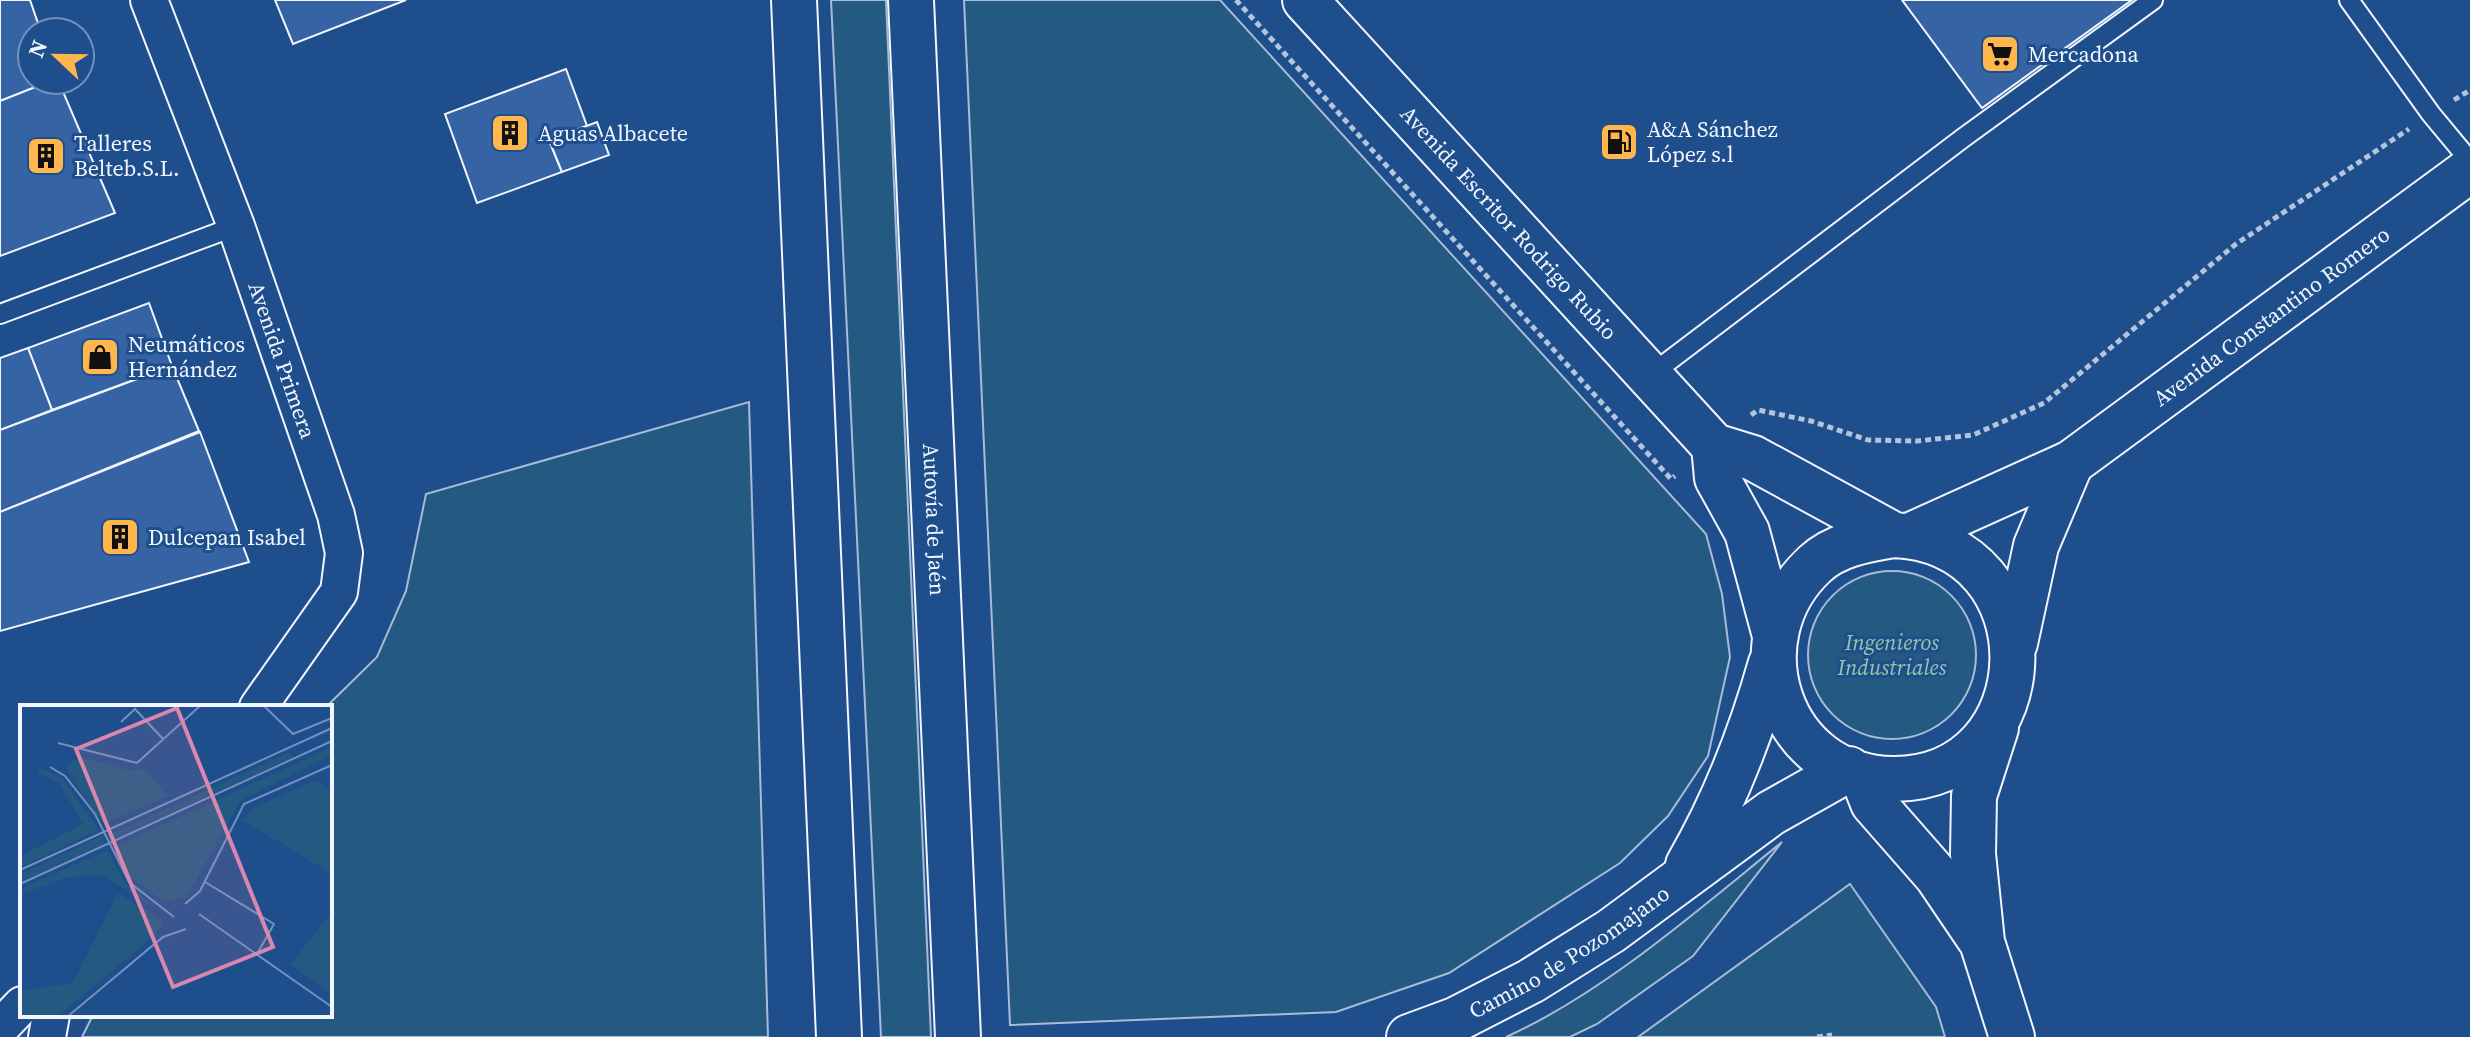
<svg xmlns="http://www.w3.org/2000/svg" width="2470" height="1037" viewBox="0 0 2470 1037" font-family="'Source Serif 4',serif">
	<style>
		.green { fill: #245a82; stroke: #a8bbd7; stroke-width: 2 }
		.building { fill: #3563a3; stroke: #f2f6ff; stroke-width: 2 }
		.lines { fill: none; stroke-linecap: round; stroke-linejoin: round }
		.lane-casing { stroke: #f2f6ff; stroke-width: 22 }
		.street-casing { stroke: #f2f6ff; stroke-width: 40 }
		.secondary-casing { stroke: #f2f6ff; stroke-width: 48 }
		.highway-casing { stroke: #f2f6ff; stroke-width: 48 }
		.path { stroke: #b3c4dc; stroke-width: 5; stroke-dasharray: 6 4; stroke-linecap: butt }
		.lane { stroke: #1f4e8c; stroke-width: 18 }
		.street { stroke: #1f4e8c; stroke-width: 36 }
		.secondary { stroke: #1f4e8c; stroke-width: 44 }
		.highway { stroke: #1f4e8c; stroke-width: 44 }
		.labels { text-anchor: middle; stroke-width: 6; stroke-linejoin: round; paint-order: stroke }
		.poi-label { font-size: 22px; fill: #f2f6ff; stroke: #1f4e8c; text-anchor: start }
		.street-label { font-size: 22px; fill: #f2f6ff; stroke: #1f4e8c }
		.park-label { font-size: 22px; font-style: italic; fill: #97c8a6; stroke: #1f4e8c }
		.inset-road { fill: none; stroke: #7391ba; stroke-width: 2 }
		.view { fill: #da87ad; fill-opacity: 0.15; stroke: #da87ad; stroke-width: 4 }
		.inset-edge { fill: none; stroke: #f2f6ff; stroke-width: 4 }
	</style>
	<rect width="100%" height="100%" fill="#1f4e8c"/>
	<g class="green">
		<path d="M 831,0 L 886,0 L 931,1037 L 881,1037 Z"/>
		<path d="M 964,0 L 1220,0 L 1706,534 L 1722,594 L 1730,657 L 1708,756 L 1668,816 L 1620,863 L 1449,973 L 1336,1012 L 1010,1025 Z"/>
		<path d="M 749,402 L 768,1037 L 82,1037 L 93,1015 L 330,1015 L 330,707 L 326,707 L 377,657 L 406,591 L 426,494 Z"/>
		<circle cx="1892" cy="655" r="84"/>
		<path d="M 1782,842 L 1693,956 L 1597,1024 L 1570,1037 L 1506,1037 C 1604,993 1699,909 1782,842 Z"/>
		<path d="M 1850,884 L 1936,1007 L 1945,1037 L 1638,1037 Z"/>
	</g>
	<g class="building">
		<path d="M 0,0 L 30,0 L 41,32 L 32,32 L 32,80 L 53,80 L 0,101 Z"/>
		<path d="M 275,0 L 406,0 L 293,44 Z"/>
		<path d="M 1902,0 L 2132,0 L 1982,108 Z"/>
		<path d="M 566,69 L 587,126 L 549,140 L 562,172 L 477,203 L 445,114 Z"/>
		<path d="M 53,80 L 58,80 L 115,213 L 0,256 L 0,101 Z"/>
		<path d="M 597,122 L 609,155 L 562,172 L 549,140 Z"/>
		<path d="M 149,303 L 172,366 L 52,410 L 28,348 Z"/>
		<path d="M 28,348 L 52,410 L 0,430 L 0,358 Z"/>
		<path d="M 172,366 L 199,431 L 0,512 L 0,430 Z"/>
		<path d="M 200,432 L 249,562 L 0,631 L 0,512 Z"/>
	</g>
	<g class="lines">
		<g class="lane-casing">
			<g id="lane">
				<path d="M 2349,0 L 2431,114 L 2470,161"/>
				<path d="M 0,314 L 236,226"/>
				<path d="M 1649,376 L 1963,138 L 2153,0"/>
			</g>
		</g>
		<g class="street-casing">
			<g id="street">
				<path id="s1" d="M 149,0 L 236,226 L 336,515 L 344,553 L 339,592 L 258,707"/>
				<path d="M 0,1028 L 22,1005"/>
				<path d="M 47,1037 L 51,1015"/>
			</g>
		</g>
		<g class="secondary-casing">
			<g id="secondary">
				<path id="s2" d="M 1305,0 L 1714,446 L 1753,458 L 1894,535 C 2056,542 2048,780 1893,779 C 1779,778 1734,639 1815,564 C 1837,544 1866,540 1894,535"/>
				<path d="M 1714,446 L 1717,478 L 1747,532 L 1774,632"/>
				<path id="s3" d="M 1909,536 L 2071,463 L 2470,170"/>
				<path d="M 2015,643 L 2036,546 L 2071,463"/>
				<path d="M 1996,728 L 1974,796 L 1973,854 L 1982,942 L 2012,1037"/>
				<path d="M 1862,775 L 1873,803 L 1937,876 L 1979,938"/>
				<path d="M 1688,865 C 1725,801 1751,734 1771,663"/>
				<path id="s4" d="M 1409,1037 L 1455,1020 L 1531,981 L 1611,931 L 1771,813 L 1849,769"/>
			</g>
		</g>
		<g class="highway-casing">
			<g id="highway">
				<path d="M 794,0 L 839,1037"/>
				<path id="s5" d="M 911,0 L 958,1037"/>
			</g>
		</g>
		<g class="path">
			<path d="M 1236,0 L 1671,479 L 1675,476"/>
			<path d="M 2454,100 L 2470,90"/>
			<path d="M 1751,415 L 1758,410 L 1811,421 L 1868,440 L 1917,441 L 1973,435 L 2044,403 L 2236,244 L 2409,129"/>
			<path d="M 1817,1037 L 1832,1035"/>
		</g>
		<use href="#lane" class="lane"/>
		<use href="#street" class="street"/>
		<use href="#secondary" class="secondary"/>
		<use href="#highway" class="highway"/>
	</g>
	<defs>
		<g id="supermarket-square" transform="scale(2)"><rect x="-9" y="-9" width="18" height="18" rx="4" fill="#ffb74d" stroke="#1f4e8c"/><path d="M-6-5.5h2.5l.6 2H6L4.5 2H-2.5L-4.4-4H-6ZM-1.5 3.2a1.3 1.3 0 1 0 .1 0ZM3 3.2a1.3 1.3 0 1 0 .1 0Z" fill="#111"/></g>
		<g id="building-square" transform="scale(2)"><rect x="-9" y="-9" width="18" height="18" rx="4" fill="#ffb74d" stroke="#1f4e8c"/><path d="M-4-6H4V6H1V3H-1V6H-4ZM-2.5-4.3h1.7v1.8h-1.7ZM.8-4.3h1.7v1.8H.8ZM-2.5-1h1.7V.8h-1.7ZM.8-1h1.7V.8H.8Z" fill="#111"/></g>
		<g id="fuel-square" transform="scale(2)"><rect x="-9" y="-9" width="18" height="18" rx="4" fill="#ffb74d" stroke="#1f4e8c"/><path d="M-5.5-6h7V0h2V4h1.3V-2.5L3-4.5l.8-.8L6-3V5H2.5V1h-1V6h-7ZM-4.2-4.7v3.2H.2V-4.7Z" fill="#111"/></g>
		<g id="shop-square" transform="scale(2)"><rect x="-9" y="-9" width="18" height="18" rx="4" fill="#ffb74d" stroke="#1f4e8c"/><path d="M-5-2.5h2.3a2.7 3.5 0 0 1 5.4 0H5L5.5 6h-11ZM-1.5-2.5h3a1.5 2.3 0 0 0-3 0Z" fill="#111"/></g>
	</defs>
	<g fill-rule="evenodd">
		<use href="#supermarket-square" x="2000" y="54"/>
		<use href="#building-square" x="510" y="133"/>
		<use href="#fuel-square" x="1619" y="142"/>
		<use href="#building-square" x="46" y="156"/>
		<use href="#shop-square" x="100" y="357"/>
		<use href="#building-square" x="120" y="537"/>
	</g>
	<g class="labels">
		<g class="poi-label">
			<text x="2028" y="62">Mercadona</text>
			<text x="1647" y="137">A&amp;A Sánchez<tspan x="1647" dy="25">López s.l</tspan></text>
			<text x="538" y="141">Aguas Albacete</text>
			<text x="74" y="151">Talleres<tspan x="74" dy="25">Belteb.S.L.</tspan></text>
			<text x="128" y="352">Neumáticos<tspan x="128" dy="25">Hernández</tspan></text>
			<text x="148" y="545">Dulcepan Isabel</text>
		</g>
		<g class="street-label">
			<text dy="8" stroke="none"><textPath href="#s2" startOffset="302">Avenida Escritor Rodrigo Rubio</textPath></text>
			<text dy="8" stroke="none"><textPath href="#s3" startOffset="426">Avenida Constantino Romero</textPath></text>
			<text dy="8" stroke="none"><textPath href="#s1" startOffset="384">Avenida Primera</textPath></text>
			<text dy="8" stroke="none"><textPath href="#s5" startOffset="520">Autovía de Jaén</textPath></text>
			<text dy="8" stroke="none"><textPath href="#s4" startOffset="182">Camino de Pozomajano</textPath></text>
		</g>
		<g class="park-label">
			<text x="1892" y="650">Ingenieros<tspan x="1892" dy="25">Industriales</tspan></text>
		</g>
	</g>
	<g transform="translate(20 705)">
		<rect width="312" height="312" fill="#1f4e8c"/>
		<path d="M 312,42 L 312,50 L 220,96 L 166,193 L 143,196 L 111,172 L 97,141 ZM 270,47 L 273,52 L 93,134 L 91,129 ZM 60,52 L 108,65 L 125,64 L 147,91 L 83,119 L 47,66 L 46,60 ZM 18,61 L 43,74 L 78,125 L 0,162 L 0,151 L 63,119 L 39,78 L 19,69 ZM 296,75 L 312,87 L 312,169 L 223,115 L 232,104 ZM 82,131 L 85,138 L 0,177 L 0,169 ZM 88,145 L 105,179 L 145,208 L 81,170 L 47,172 L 0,190 L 0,184 ZM 98,188 L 143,216 L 135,230 L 37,312 L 0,312 L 0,286 L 53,278 ZM 312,207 L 312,290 L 270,259 Z" fill="#245a82"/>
		<path class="inset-road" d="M 243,0 L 273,29 L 312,13M 101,17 L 115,4 L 144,35M 38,38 L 117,58 L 181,0M 30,62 L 45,71 L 75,109 L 109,177 L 154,212M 0,165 L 312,23M 185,177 L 254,219 L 237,249M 0,179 L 312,36M 165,199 L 180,186 L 224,99 L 312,60M 179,209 L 312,302M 47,312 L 143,232 L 166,224"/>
		<path class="view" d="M 157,3 L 253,242 L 153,282 L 56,44 Z"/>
		<rect width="312" height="312" class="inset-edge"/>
	</g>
	<g transform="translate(56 56) rotate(292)"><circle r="38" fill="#1f4e8c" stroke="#7391ba" stroke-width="2"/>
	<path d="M0-6L14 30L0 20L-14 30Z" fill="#ffb74d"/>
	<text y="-12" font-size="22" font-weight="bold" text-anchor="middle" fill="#f2f6ff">N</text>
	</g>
</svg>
